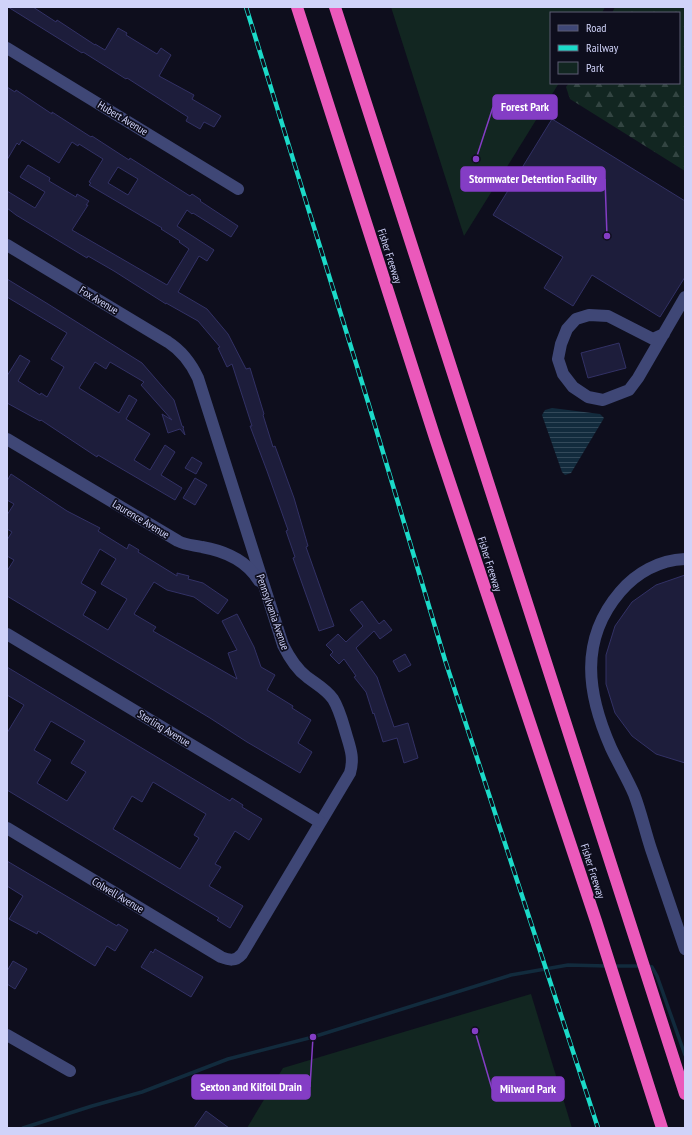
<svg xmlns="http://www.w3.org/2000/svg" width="692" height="1135" viewBox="0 0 692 1135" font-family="'PT Sans Narrow',sans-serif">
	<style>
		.green { fill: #122621 }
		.forest { fill: url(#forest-firs) }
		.water { fill: url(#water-rules) }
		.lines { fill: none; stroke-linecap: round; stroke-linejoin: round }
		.stream { stroke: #122b3d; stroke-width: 3.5 }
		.building { fill: #1d1d3b; stroke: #323165; fill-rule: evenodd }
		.minor { stroke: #3f4776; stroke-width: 12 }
		.highway { stroke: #eb59bb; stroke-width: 12 }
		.rail-casing { stroke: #1bdac8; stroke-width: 4.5 }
		.rail { stroke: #0e0e1d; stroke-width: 3; stroke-dasharray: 9; stroke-linecap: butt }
		.labels { text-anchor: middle; stroke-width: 3.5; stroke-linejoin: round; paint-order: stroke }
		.street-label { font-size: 11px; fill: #d0d3f9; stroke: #0e0e1d }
		.leader { fill: none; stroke: #843dc5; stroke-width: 1.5 }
		.callout-dot { fill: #843dc5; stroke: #0e0e1d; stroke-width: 1.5 }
		.callout { fill: #843dc5; stroke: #843dc5; stroke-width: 1.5 }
		.callout-label { font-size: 12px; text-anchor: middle; font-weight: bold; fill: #fff }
	</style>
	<defs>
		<pattern id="forest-firs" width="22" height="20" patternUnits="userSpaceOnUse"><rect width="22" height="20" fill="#122621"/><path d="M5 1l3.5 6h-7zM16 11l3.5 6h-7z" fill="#334542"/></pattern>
		<pattern id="water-rules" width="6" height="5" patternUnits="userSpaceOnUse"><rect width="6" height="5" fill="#122b3d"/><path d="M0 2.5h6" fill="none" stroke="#33495a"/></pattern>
	</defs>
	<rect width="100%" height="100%" fill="#0e0e1d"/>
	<g class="green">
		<path d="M 391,7 L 605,7 L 602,13 L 551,13 L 551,83 L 559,83 L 464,236 Z"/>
		<path d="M 531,994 L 572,1128 L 247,1128 L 283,1068 Z"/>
	</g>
	<path class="forest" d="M 615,7 L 685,7 L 685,171 L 570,99 L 566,87 L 569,83 L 679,83 L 679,13 L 612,13 Z"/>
	<path class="water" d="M 552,408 L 600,414 L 604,418 L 571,473 L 565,475 L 562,472 L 542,415 L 545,410 Z"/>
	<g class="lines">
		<g class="stream">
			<path d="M 613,966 L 641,966"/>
			<path d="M 647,966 L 652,967 L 657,976 L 685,1055"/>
			<path d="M 23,1128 L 92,1106 L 142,1092 L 228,1059 L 313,1037 L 511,975 L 568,965 L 607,966"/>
		</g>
	</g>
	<g class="building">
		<path d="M 8,7 L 33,7 L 56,22 L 57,20 L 95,45 L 95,44 L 105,50 L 118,28 L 127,33 L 126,35 L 157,54 L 161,48 L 171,55 L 159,76 L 194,95 L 192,99 L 221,116 L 214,127 L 204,122 L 200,129 L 186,121 L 188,117 L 127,78 L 126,79 L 83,52 L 82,53 Z"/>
		<path d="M 7,87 L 15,92 L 16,90 L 52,114 L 52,112 L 91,137 L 92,136 L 129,160 L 130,158 L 190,196 L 192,194 L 201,200 L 200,201 L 238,226 L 231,237 L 193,213 L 192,214 L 187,210 L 177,226 L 214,250 L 207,261 L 199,256 L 178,292 L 207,309 L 228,334 L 246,369 L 250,368 L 264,414 L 263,415 L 273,447 L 275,446 L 294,498 L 308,546 L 306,547 L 334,626 L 319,631 L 293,558 L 295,557 L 286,531 L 288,530 L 267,471 L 250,426 L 252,426 L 232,364 L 227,367 L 218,348 L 220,347 L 198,321 L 166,303 L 166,304 L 114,271 L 88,256 L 87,258 L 16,215 L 7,208 L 7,191 L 35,208 L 45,192 L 20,177 L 28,165 L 50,178 L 49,181 L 76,197 L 77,194 L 89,201 L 86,205 L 88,205 L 72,230 L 167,285 L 189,249 L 179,242 L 180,241 L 161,229 L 162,228 L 89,185 L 91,183 L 89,182 L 103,159 L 79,144 L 78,146 L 72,142 L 59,163 L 22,140 L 19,145 L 17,143 L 7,160 ZM 118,167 L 138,179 L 128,195 L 108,183 Z"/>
		<path d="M 552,119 L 685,201 L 685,277 L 660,317 L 592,275 L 573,306 L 544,288 L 563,257 L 493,215 Z"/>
		<path d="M 7,279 L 48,304 L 142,363 L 174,400 L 182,426 L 184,427 L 183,428 L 185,435 L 180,429 L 168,433 L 162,414 L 172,420 L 141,385 L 144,382 L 110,362 L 106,369 L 95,362 L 79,388 L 119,413 L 129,395 L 137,400 L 126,419 L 150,434 L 134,460 L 150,470 L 165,445 L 175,452 L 161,475 L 182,488 L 175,500 L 98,455 L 97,457 L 41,420 L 40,421 L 7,403 L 7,376 L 20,355 L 30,361 L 18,381 L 40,395 L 41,393 L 47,397 L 64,367 L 51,359 L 67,333 L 7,297 Z"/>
		<path d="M 619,343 L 626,368 L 588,378 L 581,353 Z"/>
		<path d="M 192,457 L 202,463 L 196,474 L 185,468 Z"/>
		<path d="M 11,474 L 67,511 L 100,528 L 98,531 L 127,549 L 129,544 L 139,550 L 138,552 L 177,576 L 177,573 L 189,576 L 188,579 L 203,583 L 228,600 L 218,614 L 194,597 L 167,590 L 154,582 L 134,614 L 156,627 L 153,631 L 237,679 L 228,653 L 237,650 L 222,621 L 237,614 L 254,647 L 261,667 L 275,675 L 267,690 L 293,706 L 292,708 L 311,720 L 298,743 L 312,752 L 300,773 L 247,742 L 210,718 L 7,596 L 7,571 L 14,560 L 7,556 L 7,540 L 12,532 L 7,529 L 7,515 L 14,504 L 7,500 L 7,481 ZM 100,549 L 116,559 L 101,584 L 127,599 L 108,630 L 83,615 L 96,592 L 81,583 Z"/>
		<path d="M 195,478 L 207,485 L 195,505 L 183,498 Z"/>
		<path d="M 685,575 L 685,763 L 656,754 L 632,736 L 615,713 L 606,684 L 606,655 L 615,626 L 632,602 L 656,585 Z"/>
		<path d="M 362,601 L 379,624 L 384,620 L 392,630 L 380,639 L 374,631 L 356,648 L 377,677 L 394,727 L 408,723 L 418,758 L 404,763 L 397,738 L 383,742 L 374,713 L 373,714 L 366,692 L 354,677 L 356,676 L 344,659 L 339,664 L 330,655 L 333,652 L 326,645 L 338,634 L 346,642 L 363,626 L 350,610 Z"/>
		<path d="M 405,654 L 411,665 L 399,672 L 393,661 Z"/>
		<path d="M 7,667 L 230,801 L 232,798 L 243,805 L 242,807 L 262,819 L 249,840 L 235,831 L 215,864 L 221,867 L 209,886 L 243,906 L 230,928 L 217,920 L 219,918 L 7,790 L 7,733 L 24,705 L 7,695 ZM 51,721 L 85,741 L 71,763 L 86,772 L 67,801 L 37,783 L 51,760 L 34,750 ZM 153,782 L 206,814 L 194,835 L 199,838 L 180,869 L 113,829 L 132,796 L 142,802 Z"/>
		<path d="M 7,861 L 117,926 L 118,924 L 128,930 L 115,951 L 107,946 L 95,966 L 38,931 L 37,934 L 9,919 L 23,896 L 7,886 Z"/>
		<path d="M 155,949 L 203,977 L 191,997 L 141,967 L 151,951 L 153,953 Z"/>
		<path d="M 13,961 L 27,969 L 15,989 L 7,984 L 7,971 Z"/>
		<path d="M 206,1111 L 229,1128 L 194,1128 Z"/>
	</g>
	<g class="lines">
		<g class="minor">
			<path d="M 7,48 L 238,189"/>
			<path d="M 7,245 L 168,342 C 182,351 191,363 198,378 L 283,645 C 289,657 296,669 307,677 C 316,684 326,689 333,699 C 340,710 343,724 347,737 C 351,750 354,759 350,773 L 242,954 C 235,962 229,960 221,957 L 7,828"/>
			<path d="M 664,334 L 653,339 L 608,316 L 589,315 L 576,319 L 567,329 L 561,344 L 558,359 L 563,374 L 573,387 L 588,397 L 603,400 L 629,390 L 638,378 L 685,297"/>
			<path d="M 7,439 L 178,541 C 186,545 193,545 202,547 C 225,551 247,561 259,581"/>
			<path d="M 685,559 C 659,560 636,573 620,592 C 579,640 587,694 611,748 C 618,763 627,778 634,794 C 641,812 645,831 651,849 C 662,882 674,916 685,949"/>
			<path d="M 7,634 L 320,822"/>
			<path d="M 7,1035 L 70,1071"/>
		</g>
		<g class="highway">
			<path d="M 297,7 L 435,438 L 596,921 L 662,1128"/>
			<path d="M 335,7 L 685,1094"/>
		</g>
		<g class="rail-casing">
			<path id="rail" d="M 246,7 L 368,402 L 445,660 L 598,1128"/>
		</g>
		<use href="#rail" class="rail"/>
	</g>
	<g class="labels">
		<g class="street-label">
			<text transform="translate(123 118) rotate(31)" y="4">Hubert Avenue</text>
			<text transform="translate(390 256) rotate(72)" y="4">Fisher Freeway</text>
			<text transform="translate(99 300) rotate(31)" y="4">Fox Avenue</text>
			<text transform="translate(141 519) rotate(31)" y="4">Laurence Avenue</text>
			<text transform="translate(490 564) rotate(72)" y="4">Fisher Freeway</text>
			<text transform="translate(273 612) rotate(71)" y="4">Pennsylvania Avenue</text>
			<text transform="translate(164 728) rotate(31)" y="4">Sterling Avenue</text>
			<text transform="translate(593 871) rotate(72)" y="4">Fisher Freeway</text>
			<text transform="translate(118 895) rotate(31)" y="4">Colwell Avenue</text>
		</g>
	</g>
	<path class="leader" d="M476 159L493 107M607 236L605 179M313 1037L310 1087M475 1031L492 1089"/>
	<g class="callout-dot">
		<circle cx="476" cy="159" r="4"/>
		<circle cx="607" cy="236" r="4"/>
		<circle cx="313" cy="1037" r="4"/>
		<circle cx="475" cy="1031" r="4"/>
	</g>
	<g class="callout">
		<rect x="493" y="95" width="64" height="24" rx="4"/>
		<rect x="461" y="167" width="144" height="24" rx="4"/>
		<rect x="192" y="1075" width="118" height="24" rx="4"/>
		<rect x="492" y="1077" width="72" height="24" rx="4"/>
	</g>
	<g class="callout-label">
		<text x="525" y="111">Forest Park</text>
		<text x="533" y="183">Stormwater Detention Facility</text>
		<text x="251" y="1091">Sexton and Kilfoil Drain</text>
		<text x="528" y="1093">Milward Park</text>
	</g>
	<rect width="692" height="1135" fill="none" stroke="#d0d3f9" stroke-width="16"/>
	<rect x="550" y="12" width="130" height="72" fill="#0e0e1d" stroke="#5c5d75"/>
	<rect x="558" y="25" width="20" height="6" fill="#3f4776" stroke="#5c5d75"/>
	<text x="586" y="32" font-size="12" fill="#d0d3f9">Road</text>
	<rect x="558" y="45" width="20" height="6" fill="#1bdac8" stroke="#5c5d75"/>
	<text x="586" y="52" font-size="12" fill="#d0d3f9">Railway</text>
	<rect x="558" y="62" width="20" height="12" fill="#122621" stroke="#5c5d75"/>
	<text x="586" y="72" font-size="12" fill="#d0d3f9">Park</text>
</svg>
